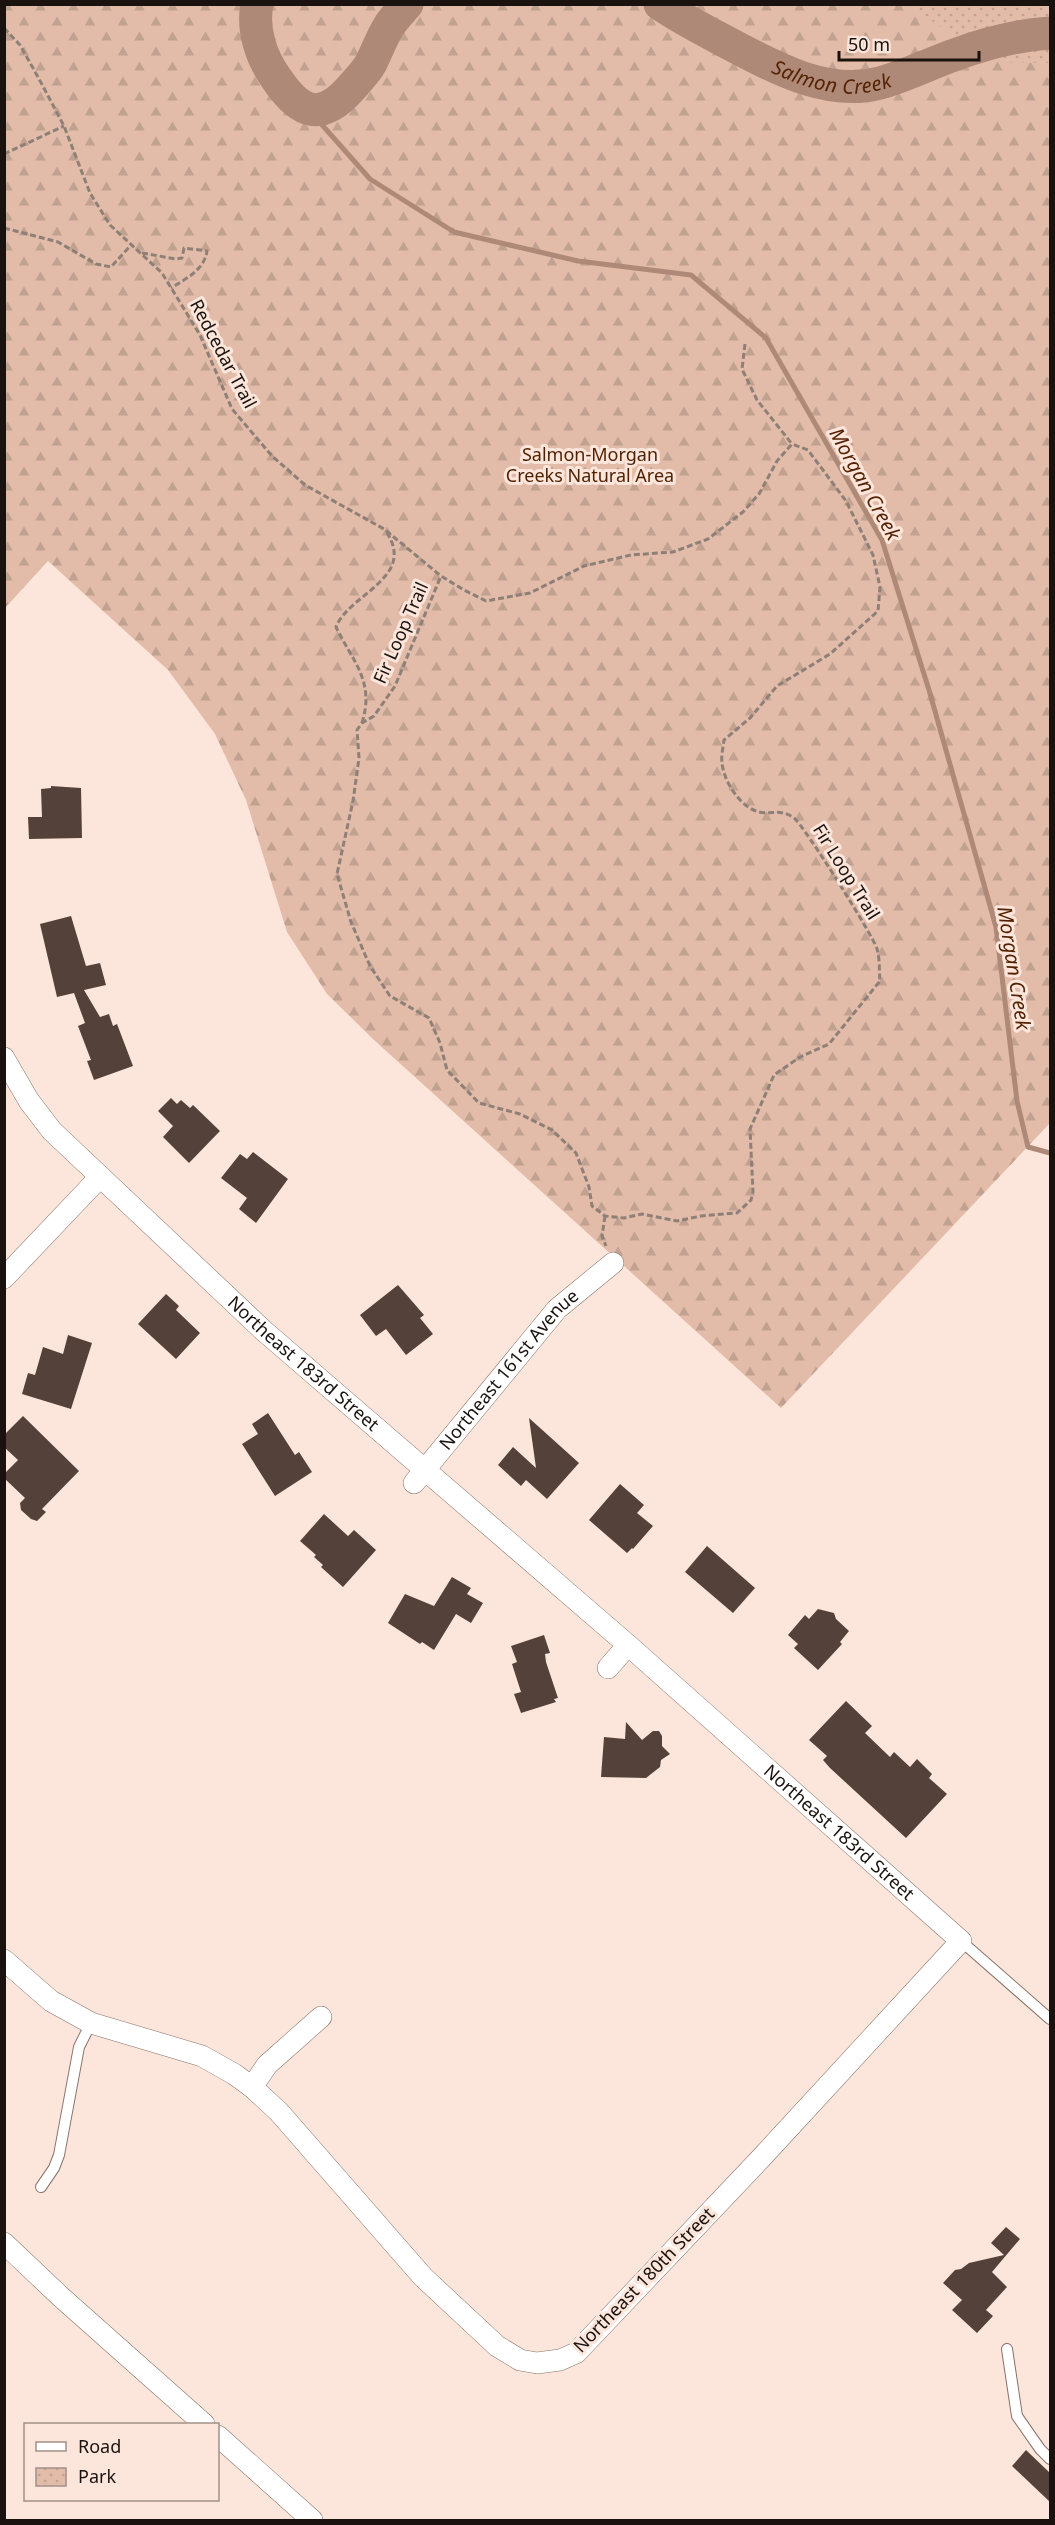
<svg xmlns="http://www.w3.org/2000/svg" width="1055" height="2525" viewBox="0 0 1055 2525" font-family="'Noto Sans',sans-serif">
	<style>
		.forest { fill: url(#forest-firs) }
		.park { fill: url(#park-dots) }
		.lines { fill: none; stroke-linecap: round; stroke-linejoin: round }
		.stream { stroke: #af8977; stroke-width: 5 }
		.river { stroke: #af8977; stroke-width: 33 }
		.building { fill: #54423a }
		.lane-casing { stroke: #86736a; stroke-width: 12 }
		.street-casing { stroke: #86736a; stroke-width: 22 }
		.path { stroke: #8e7f77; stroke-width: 3; stroke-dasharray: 6 3; stroke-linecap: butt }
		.lane { stroke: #fff; stroke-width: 10 }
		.street { stroke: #fff; stroke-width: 21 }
		.labels { text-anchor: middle; stroke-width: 6; stroke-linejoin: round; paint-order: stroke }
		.street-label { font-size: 18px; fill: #19120e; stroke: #fce6db }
		.park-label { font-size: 18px; fill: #4f1f00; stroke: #fce6db }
		.water-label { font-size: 20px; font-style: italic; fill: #542304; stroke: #fce6db }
	</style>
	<defs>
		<pattern id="forest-firs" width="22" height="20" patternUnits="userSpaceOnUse" patternTransform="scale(1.5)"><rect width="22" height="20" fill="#e2bca9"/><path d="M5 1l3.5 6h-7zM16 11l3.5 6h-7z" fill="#c1a190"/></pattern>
		<pattern id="park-dots" width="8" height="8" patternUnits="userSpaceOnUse" patternTransform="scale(1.5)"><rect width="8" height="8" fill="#e2bca9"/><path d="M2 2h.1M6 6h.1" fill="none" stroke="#c1a190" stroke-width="1.8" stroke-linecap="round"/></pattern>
	</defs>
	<rect width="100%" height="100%" fill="#fce6db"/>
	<path class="forest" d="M 5,5 L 912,5 L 1014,61 L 1050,63 L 1050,1123 L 781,1408 L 374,1040 L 327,994 L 287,932 L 246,800 L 215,734 L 168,670 L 48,561 L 5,608 Z"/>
	<path class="park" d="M 912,5 L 1050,5 L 1050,63 L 997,62 L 980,58 Z"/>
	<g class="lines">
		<path class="stream" d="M 308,109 L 370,179 L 454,232 L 578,261 L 691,275 L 766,338 L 882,540 L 929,690 L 996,927 L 1017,1101 L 1028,1147 L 1050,1153"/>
		<g class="river">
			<path d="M 257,4 C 252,30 261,57 276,78 C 300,114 321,122 351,88 C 358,80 366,72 371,63 C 377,51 382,37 389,26 C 394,18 401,11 407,4"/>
			<path id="s1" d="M 660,4 C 683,20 708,32 732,45 C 776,68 828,97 880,83 C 906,76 931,63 957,54 C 987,43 1018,35 1050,33"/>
		</g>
	</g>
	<g class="building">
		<path d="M 51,786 L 81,788 L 82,838 L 29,839 L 28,817 L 42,817 L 41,789 L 51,788 Z"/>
		<path d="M 71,916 L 86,966 L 100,963 L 106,985 L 84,990 L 100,1017 L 109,1014 L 113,1026 L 117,1024 L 133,1066 L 94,1080 L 87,1061 L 91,1060 L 78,1026 L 85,1023 L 74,993 L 57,997 L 40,924 Z"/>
		<path d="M 171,1098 L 177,1104 L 181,1100 L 190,1108 L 193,1105 L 220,1131 L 189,1163 L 163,1137 L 173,1126 L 158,1111 Z"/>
		<path d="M 253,1152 L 288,1179 L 256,1223 L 239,1209 L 247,1198 L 221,1178 L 240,1154 L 247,1159 Z"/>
		<path d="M 398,1285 L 424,1315 L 420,1318 L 433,1334 L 406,1355 L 386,1329 L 376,1336 L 360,1315 Z"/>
		<path d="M 166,1294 L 179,1306 L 176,1310 L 200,1333 L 176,1359 L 138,1324 Z"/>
		<path d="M 68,1335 L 92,1343 L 71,1409 L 22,1394 L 28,1373 L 35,1375 L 43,1347 L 63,1354 Z"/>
		<path d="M 268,1413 L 295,1455 L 299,1452 L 312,1472 L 275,1496 L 242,1444 L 258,1434 L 252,1424 Z"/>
		<path d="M 23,1416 L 79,1471 L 42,1509 L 46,1512 L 37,1521 L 31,1519 L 21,1510 L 20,1503 L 25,1498 L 4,1478 L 4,1474 L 18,1460 L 4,1447 L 4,1435 Z"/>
		<path d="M 529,1418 L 579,1463 L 547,1499 L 526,1480 L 521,1486 L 498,1465 L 513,1447 L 536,1468 Z"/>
		<path d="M 620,1484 L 644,1505 L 637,1513 L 653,1526 L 633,1549 L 632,1548 L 627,1553 L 589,1520 Z"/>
		<path d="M 324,1514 L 348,1536 L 354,1530 L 376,1550 L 343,1587 L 321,1567 L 323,1565 L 314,1557 L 316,1555 L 300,1541 Z"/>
		<path d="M 707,1546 L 755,1588 L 733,1613 L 685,1572 Z"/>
		<path d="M 452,1577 L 471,1588 L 467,1594 L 483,1603 L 471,1623 L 456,1614 L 434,1650 L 422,1642 L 420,1644 L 388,1623 L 405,1594 L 434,1606 Z"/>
		<path d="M 818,1609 L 834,1613 L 836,1619 L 849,1631 L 840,1642 L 842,1644 L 818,1670 L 794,1648 L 798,1644 L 788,1635 L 805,1615 L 809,1619 Z"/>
		<path d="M 544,1635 L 550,1653 L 545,1654 L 546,1662 L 558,1698 L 554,1699 L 556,1702 L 521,1713 L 514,1694 L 521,1692 L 512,1664 L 517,1662 L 511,1646 Z"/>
		<path d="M 846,1701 L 872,1726 L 865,1733 L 890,1757 L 894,1752 L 910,1767 L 917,1759 L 932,1774 L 929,1778 L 947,1794 L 906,1838 L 830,1768 L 823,1760 L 827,1756 L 809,1740 Z"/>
		<path d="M 626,1722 L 642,1740 L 653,1731 L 659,1731 L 662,1736 L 662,1746 L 670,1754 L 661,1760 L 660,1767 L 646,1778 L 601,1777 L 604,1737 L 625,1739 Z"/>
		<path d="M 1006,2227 L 1020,2239 L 992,2272 L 1007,2287 L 986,2310 L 993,2316 L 977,2333 L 952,2310 L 962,2300 L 943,2283 L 955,2270 L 961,2269 L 969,2263 L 1004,2255 L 991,2243 Z"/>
		<path d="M 1026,2450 L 1050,2473 L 1050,2502 L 1012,2466 Z"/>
	</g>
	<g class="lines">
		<g class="lane-casing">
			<g id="lane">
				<path d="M 961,1941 L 1050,2019"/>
				<path d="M 41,2187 L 54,2168 L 59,2155 L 79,2047 L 91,2023"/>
				<path d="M 1007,2349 L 1017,2416 L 1040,2449 L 1050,2459"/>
			</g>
		</g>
		<g class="street-casing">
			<g id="street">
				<path id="s2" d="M 4,1058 L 29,1101 L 52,1131 L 264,1331 L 628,1645 L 961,1941 L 763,2156 L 576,2353 L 560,2360 L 537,2363 L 520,2360 L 497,2346 L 423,2277 L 279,2112 L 252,2087 L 234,2074 L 202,2056 L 91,2023 L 51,2001 L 4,1960"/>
				<path d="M 4,1278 L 99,1178"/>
				<path id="s3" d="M 414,1483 L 557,1309 L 613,1263"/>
				<path d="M 608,1668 L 628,1645"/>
				<path d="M 252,2087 L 267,2065 L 321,2017"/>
				<path d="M 4,2243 L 61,2297 L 204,2424"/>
				<path d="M 218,2436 L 312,2520"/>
			</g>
		</g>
		<g class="path">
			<path d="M 4,28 L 20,45 L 38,77 L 64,126 L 90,193 L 110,225 L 162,273 L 200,335 L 232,409 L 272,456 L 305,485 L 384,529 L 441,576 L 464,590 L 486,601 L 530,593 L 584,566 L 631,555 L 673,552 L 708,539 L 743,512 L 759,494 L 777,461 L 792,444 L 808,450 L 846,501 L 873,555 L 880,587 L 878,611 L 830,654 L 777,686 L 750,718 L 724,740 C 723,748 721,756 722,763 C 724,782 740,807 759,812 C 772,815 780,808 794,818 C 803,824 874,937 877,949 C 880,959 879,971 880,981 L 829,1044 L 800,1057 L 774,1075 L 750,1129 L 753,1192 L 751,1200 L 737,1213 L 701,1216 L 677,1221 L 642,1214 L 624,1218 L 605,1216 L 592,1206 L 589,1187 L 576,1153 L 552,1130 L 520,1114 L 479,1103 L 447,1070 L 440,1043 L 429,1018 L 390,996 L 370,966 L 351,922 L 337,874 L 353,801 L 359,758 L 357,730 L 362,723 L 374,716 L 395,686 L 441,576"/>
			<path d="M 4,154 L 64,126"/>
			<path d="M 4,228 L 58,242 L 96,264 L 111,267 L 132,244"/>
			<path d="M 142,253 L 176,259 L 182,258 L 184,248 L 207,251 C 204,270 187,278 171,288"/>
			<path d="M 745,344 L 742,369 L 757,400 L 792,444"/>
			<path d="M 362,723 C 375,681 353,662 336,627 C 349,594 416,578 387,533"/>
			<path d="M 605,1216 L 602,1236 L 606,1246"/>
		</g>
		<use href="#lane" class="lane"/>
		<use href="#street" class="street"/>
	</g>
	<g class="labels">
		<g class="street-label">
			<text transform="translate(223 354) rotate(62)" y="6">Redcedar Trail</text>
			<text transform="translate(401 633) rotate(-66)" y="6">Fir Loop Trail</text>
			<text transform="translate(846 872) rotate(58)" y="6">Fir Loop Trail</text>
			<text dy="6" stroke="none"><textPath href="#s2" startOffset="430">Northeast 183rd Street</textPath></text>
			<text dy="6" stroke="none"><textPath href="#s3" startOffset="148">Northeast 161st Avenue</textPath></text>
			<text dy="6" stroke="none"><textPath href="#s2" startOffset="1142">Northeast 183rd Street</textPath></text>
			<text transform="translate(644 2280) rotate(-46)" y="6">Northeast 180th Street</text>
		</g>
		<g class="park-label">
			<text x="590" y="461">Salmon-Morgan<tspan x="590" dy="21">Creeks Natural Area</tspan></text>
		</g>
		<g class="water-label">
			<text dy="7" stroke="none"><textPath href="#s1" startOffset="190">Salmon Creek</textPath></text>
			<text transform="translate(865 484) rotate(61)" y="7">Morgan Creek</text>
			<text transform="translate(1014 968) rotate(81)" y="7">Morgan Creek</text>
		</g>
	</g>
	<rect width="1055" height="2525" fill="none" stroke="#19120e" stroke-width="12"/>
	<rect x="24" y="2423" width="195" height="78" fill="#fce6db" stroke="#a19189" stroke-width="1.5"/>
	<rect x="36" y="2442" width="30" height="9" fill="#ffffff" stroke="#a19189" stroke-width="1.5"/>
	<text x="78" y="2453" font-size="18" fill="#19120e">Road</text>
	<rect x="36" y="2468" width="30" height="18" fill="url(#park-dots)" stroke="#a19189" stroke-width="1.5"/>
	<text x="78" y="2483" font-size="18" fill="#19120e">Park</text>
	<path d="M839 51v9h140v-9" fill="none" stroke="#19120e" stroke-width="3"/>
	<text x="848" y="51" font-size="18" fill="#19120e" stroke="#fce6db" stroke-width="4.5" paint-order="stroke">50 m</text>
</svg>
